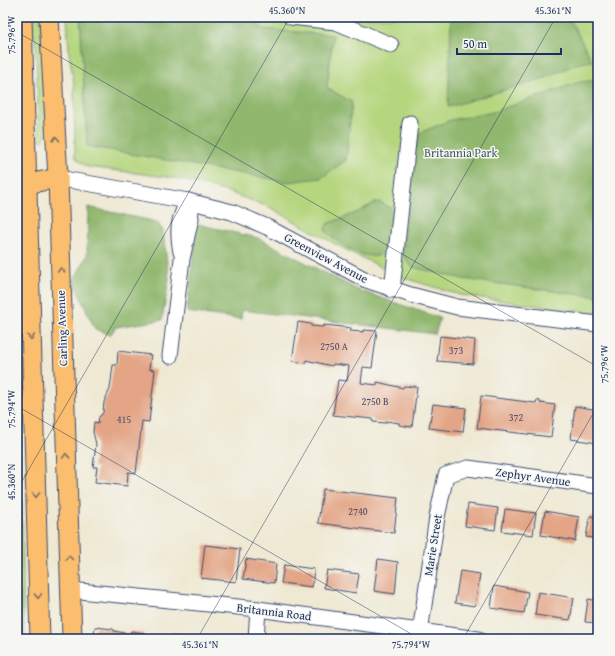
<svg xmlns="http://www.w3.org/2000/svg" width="615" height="656" viewBox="0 0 615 656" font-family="'Gentium Book Plus',serif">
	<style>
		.green { fill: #b5d67e; stroke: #68826e }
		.forest { fill: #90b76d; stroke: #567366 }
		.building { fill: #e3a586 }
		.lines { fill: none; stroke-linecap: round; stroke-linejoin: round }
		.minor-casing { stroke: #3b4b70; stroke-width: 17 }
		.major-casing { stroke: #3b4b70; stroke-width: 21 }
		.minor { stroke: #fff; stroke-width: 15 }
		.major { stroke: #fbbd6e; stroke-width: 19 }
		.oneway { stroke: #806f65 }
		.ticks { fill: none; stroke: #1b2f5e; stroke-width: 1; stroke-opacity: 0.45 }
		.labels { text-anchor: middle; stroke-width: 3; stroke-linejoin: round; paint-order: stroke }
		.number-label { font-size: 10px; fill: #4d4c68 }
		.park-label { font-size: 12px; fill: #425966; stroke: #f6f6f2 }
		.street-label { font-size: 12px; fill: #1b2f5e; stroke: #f6f6f2 }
		.neatline { fill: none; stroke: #1b2f5e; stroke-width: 1.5 }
		.ticks-label { font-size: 10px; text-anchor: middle; fill: #1b2f5e }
	</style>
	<rect width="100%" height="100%" fill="#f6f6f2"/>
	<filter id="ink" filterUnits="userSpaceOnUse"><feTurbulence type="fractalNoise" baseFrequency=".025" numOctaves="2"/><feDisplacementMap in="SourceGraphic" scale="8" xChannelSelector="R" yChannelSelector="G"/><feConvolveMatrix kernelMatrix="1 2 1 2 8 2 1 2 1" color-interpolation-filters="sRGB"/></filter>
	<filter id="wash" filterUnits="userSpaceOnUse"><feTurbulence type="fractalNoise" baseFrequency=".012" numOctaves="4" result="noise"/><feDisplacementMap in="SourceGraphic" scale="16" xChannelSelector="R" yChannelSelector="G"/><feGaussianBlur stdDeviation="0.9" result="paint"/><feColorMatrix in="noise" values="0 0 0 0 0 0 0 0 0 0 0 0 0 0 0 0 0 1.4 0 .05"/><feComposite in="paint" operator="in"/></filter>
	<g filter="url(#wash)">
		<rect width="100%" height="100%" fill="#efe9d3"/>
		<g class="green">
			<path d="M 31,17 L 41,17 L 46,134 L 43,141 L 39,140 L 36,47 Z"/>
			<path d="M 67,17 L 598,17 L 598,314 L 460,295 L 404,278 L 348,251 L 269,207 L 228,192 L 175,178 L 88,167 L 81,163 L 75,157 L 74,84 L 69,53 Z"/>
			<path d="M 17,323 L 19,334 L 24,639 L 17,639 Z"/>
		</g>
		<g class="forest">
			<path d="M 80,17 L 253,17 L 262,29 L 333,35 L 327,88 L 352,102 L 346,160 L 321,178 L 288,182 L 87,146 Z"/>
			<path d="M 447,17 L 569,17 L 592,61 L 576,64 L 545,78 L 448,107 L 451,18 Z"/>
			<path d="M 598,80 L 598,297 L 463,279 L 412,267 L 402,254 L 412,163 L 419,133 L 451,120 L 493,112 L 580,82 Z"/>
			<path d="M 380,202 L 391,208 C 391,218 393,234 389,242 C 387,248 383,255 377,256 C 360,258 335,242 325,230 L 327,224 L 358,212 L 374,203 Z"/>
			<path d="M 88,207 L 157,222 L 163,231 L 169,279 L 162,320 L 116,327 L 110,335 L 95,329 L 73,281 L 87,256 Z"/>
			<path d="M 197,224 L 258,238 L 358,290 L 440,318 L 435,334 L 242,310 L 241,319 L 187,312 Z"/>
			<path d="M 17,580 L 20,593 L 23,639 L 17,639 Z"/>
		</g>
		<g id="blocks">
			<g class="building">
				<path d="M 298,322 L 311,324 L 311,326 L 323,327 L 324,325 L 351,328 L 350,331 L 363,332 L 363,330 L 377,331 L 372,368 L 363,367 L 361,383 L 377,385 L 377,382 L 403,388 L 404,386 L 417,387 L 412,427 L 399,425 L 399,423 L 386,421 L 386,423 L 373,422 L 373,419 L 333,415 L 338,380 L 347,381 L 349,366 L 333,364 L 332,366 L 306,360 L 306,363 L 292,361 Z"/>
				<path d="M 440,336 L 475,340 L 473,364 L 437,361 Z"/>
				<path d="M 118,351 L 151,355 L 149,369 L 155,370 L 149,422 L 142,421 L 136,473 L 128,472 L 127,486 L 95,482 L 97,467 L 93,467 L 96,444 L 93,432 L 94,422 L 98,423 L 99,417 L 103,413 L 104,402 L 110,389 L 113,365 L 117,365 Z"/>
				<path d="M 481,396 L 536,403 L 537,400 L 540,401 L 540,403 L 555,405 L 551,437 L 477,428 Z"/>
				<path d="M 433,404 L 466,408 L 463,432 L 429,428 Z"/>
				<path d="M 575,406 L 598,410 L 598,443 L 571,439 Z"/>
				<path d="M 323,489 L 398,498 L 394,533 L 318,523 Z"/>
				<path d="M 468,504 L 498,508 L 495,530 L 465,526 Z"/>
				<path d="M 505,509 L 536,513 L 533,535 L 502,531 Z"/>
				<path d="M 545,511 L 579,517 L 575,541 L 541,535 Z"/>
				<path d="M 590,516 L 598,517 L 598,539 L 586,537 Z"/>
				<path d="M 205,545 L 240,549 L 236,582 L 201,578 Z"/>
				<path d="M 246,559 L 276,564 L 274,583 L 243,579 Z"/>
				<path d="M 378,559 L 398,562 L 395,594 L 374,591 Z"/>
				<path d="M 284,565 L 314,569 L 312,587 L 281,583 Z"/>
				<path d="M 327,570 L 359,574 L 356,593 L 324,588 Z"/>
				<path d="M 460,571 L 480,574 L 475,606 L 455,603 Z"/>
				<path d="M 494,586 L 528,592 L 524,613 L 491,608 Z"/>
				<path d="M 538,592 L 574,598 L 570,620 L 535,615 Z"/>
				<path d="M 588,599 L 598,601 L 598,623 L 585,622 Z"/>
				<path d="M 95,627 L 113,629 L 114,631 L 130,634 L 131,631 L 144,633 L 143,639 L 93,639 Z"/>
				<path d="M 149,636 L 167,638 L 167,639 L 148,639 Z"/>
				<path d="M 171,636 L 187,638 L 186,639 L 170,639 Z"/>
			</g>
		</g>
	</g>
	<g filter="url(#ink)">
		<use href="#blocks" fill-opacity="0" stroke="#3b4b70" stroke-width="1"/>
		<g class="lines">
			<g class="minor-casing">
				<g id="minor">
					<path d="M 291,17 L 336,22 L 391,45"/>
					<path d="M 58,178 L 188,201 L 232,212 L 267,227 L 366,280 L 411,295 L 457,307 L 598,324"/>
					<path d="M 181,252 C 177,230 178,220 188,201"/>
					<path d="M 392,290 L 410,123"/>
					<path d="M 170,356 L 182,259 L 191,218 L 188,201"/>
					<path d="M 70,590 L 258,609 L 478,639"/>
					<path d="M 256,639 L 258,609"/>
					<path d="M 419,639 L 437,517 L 446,475 L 468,468 L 598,486"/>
				</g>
			</g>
			<g class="major-casing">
				<g id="major">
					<path d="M 22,17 L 40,639"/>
					<path d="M 49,17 L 58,178 L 72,639"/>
					<path d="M 17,183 L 27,184 L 58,178"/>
				</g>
			</g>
			<use href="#minor" class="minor"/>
			<use href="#major" class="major"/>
		</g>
		<defs><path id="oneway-chevron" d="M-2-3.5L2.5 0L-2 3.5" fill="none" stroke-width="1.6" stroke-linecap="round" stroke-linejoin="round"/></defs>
		<g class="oneway">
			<use href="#oneway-chevron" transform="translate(56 139) rotate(-93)"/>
			<use href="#oneway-chevron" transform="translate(61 270) rotate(-92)"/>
			<use href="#oneway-chevron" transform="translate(31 337) rotate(88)"/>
			<use href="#oneway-chevron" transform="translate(66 456) rotate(-92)"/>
			<use href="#oneway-chevron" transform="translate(36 495) rotate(89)"/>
			<use href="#oneway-chevron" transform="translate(69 558) rotate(-92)"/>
			<use href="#oneway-chevron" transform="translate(38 596) rotate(88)"/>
		</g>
	</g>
	<path class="ticks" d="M 17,30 L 24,17M 17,32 L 598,367M 17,406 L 420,639M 17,490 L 290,17M 197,639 L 556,17M 463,639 L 598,405"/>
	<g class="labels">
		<g class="number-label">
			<text x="334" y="350">2750 A</text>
			<text x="456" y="354">373</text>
			<text x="375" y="405">2750 B</text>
			<text x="516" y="421">372</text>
			<text x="124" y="423">415</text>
			<text x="358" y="515">2740</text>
		</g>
		<g class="park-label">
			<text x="461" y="157">Britannia Park</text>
		</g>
		<g class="street-label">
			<text transform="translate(326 258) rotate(28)" y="4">Greenview Avenue</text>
			<text transform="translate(62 328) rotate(-92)" y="4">Carling Avenue</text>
			<text transform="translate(533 477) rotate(8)" y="4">Zephyr Avenue</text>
			<text transform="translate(433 545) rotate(-81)" y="4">Marie Street</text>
			<text transform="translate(274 612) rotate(7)" y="4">Britannia Road</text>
		</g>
	</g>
	<rect width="615" height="656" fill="none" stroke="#f6f6f2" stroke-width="44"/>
	<path d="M457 48v6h104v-6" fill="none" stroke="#1b2f5e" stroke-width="2"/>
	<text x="463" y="48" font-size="12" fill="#1b2f5e" stroke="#f6f6f2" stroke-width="3" paint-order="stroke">50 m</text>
	<rect x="22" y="22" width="571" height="612" class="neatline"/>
	<g class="ticks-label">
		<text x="287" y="14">45.360°N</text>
		<text x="553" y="14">45.361°N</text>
		<text transform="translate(11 35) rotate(-90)" y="4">75.796°W</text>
		<text transform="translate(604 364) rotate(-90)" y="4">75.796°W</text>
		<text transform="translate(11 409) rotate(-90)" y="4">75.794°W</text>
		<text transform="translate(11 482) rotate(-90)" y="4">45.360°N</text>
		<text x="200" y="648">45.361°N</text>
		<text x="411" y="648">75.794°W</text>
	</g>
</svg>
